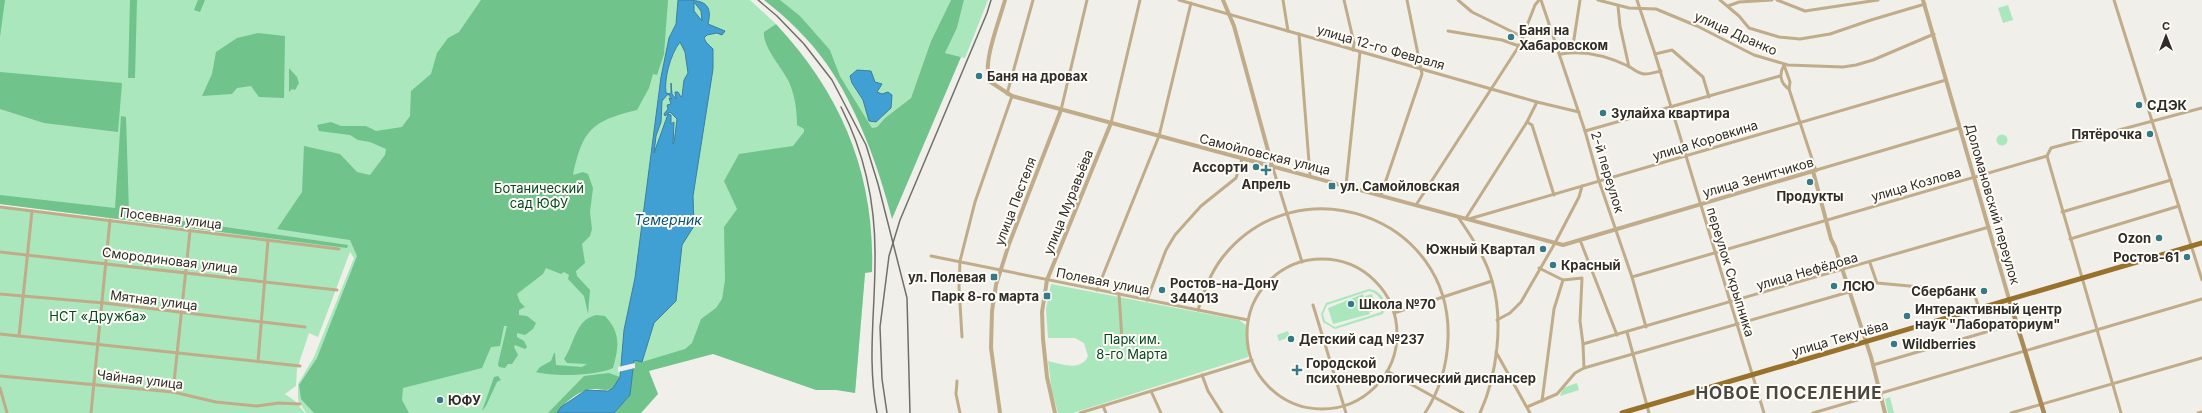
<svg xmlns="http://www.w3.org/2000/svg" width="2202" height="413" viewBox="0 0 2202 413" font-family="Inter,sans-serif">
	<style>
		.green { fill: #aae7bc; fill-rule: evenodd }
		.forest { fill: #6fc38b }
		.water { fill: #41a0d3; stroke: #3b7ea1; fill-rule: evenodd }
		.pier { fill: #f1efe9 }
		.lines { fill: none; stroke-linecap: round; stroke-linejoin: round }
		.minor { stroke: #c1ac8a; stroke-width: 3 }
		.tertiary { stroke: #c1ac8a; stroke-width: 4 }
		.secondary { stroke: #a98a56; stroke-width: 4.5 }
		.primary { stroke: #98722b; stroke-width: 5 }
		.rail { stroke: #706f6b; stroke-width: 1.5 }
		.poi-dot { fill: #347a87; stroke: #fffdf6; stroke-width: 1.5 }
		.labels { text-anchor: middle; stroke-width: 4; stroke-linejoin: round; paint-order: stroke }
		.poi-label { font-size: 13px; font-weight: bold; fill: #2e2d2b; stroke: #fffdf6; text-anchor: start }
		.street-label { font-size: 13px; fill: #2e2d2b; stroke: #fffdf6 }
		.park-label { font-size: 13px; fill: #044824; stroke: #fffdf6 }
		.water-label { font-size: 14px; font-style: italic; fill: #055376; stroke: #fffdf6 }
		.district-label { font-size: 17px; font-weight: bold; letter-spacing: 1px; fill: #484741; stroke: #fffdf6 }
	</style>
	<rect width="100%" height="100%" fill="#f1efe9"/>
	<g class="green">
		<path d="M 0,0 L 750,0 L 776,24 L 766,31 L 778,40 L 866,263 L 855,393 L 716,349 L 652,366 L 609,386 L 588,386 L 569,397 L 555,413 L 306,413 L 298,400 L 298,384 L 314,357 L 354,258 L 350,252 L 318,337 L 309,333 L 297,369 L 296,386 L 285,394 L 295,401 L 305,413 L 0,413 L 0,208 L 250,236 L 0,204 Z"/>
		<path d="M 780,0 L 951,0 L 931,41 L 911,98 L 885,118 L 877,127 L 872,128 L 840,76 L 830,50 Z"/>
		<path d="M 964,0 L 988,0 L 965,58 L 945,53 L 957,28 Z"/>
		<path d="M 2008,5 L 2013,20 L 2003,23 L 1998,8 Z"/>
		<circle cx="2002" cy="140" r="5.5"/>
		<path d="M 1051,284 L 1239,320 L 1246,325 L 1248,357 L 1073,413 L 1058,413 L 1052,392 L 1048,361 C 1062,364 1081,372 1088,356 L 1084,343 L 1075,338 L 1048,338 L 1046,309 Z"/>
		<path d="M 1369,289 C 1382,291 1388,302 1383,314 L 1335,329 L 1323,322 L 1321,314 L 1326,303 ZM 1369,291 C 1379,293 1384,302 1381,312 L 1335,327 L 1325,321 L 1323,314 L 1327,305 Z"/>
		<path d="M 1363,294 L 1370,314 L 1333,324 L 1328,308 Z"/>
		<path d="M 1372,294 L 1377,310 L 1370,312 L 1365,296 Z"/>
		<path d="M 1288,331 L 1290,337 L 1279,341 L 1277,335 Z"/>
		<path d="M 1577,383 L 1579,390 L 1560,396 L 1563,388 Z"/>
		<path d="M 1890,397 L 1894,413 L 1888,413 L 1885,399 Z"/>
	</g>
	<g class="forest">
		<path d="M 0,0 L 5,0 L 0,37 Z"/>
		<path d="M 130,0 L 137,0 L 135,78 L 128,78 Z"/>
		<path d="M 198,0 L 205,0 L 200,12 L 194,10 Z"/>
		<path d="M 481,0 L 668,0 L 664,54 L 657,75 L 653,74 L 649,88 L 637,110 C 592,121 583,129 573,175 L 583,172 L 588,174 L 593,188 L 590,212 L 592,229 L 590,236 L 582,244 L 585,263 L 576,271 L 577,276 L 590,290 L 588,314 L 584,296 L 568,279 L 569,275 L 564,272 L 561,274 L 546,268 L 543,274 L 517,294 L 520,302 L 525,307 L 519,310 L 519,315 L 527,316 L 536,323 L 533,329 L 525,335 L 517,333 L 517,337 L 524,341 L 527,347 L 525,349 L 515,345 L 514,347 L 518,355 L 512,364 L 508,364 L 505,368 L 499,367 L 498,364 L 507,326 L 504,326 L 500,346 L 491,347 L 482,368 L 403,388 L 402,400 L 409,413 L 314,413 L 301,399 L 299,385 L 317,358 L 357,256 L 350,240 L 277,229 L 302,192 L 304,146 L 340,154 L 357,172 L 370,175 L 385,155 L 386,149 L 370,142 L 358,140 L 350,135 L 319,131 L 317,125 L 331,122 L 341,126 L 366,126 L 376,131 L 402,127 L 410,116 L 411,91 L 431,74 L 437,53 L 448,38 L 459,32 Z"/>
		<path d="M 764,0 L 780,0 L 800,16 L 830,50 L 840,76 L 872,128 L 877,127 L 885,118 L 911,98 L 931,41 L 951,0 L 964,0 L 957,28 L 945,53 L 961,57 L 892,219 C 879,168 857,107 826,63 C 810,40 786,17 764,0 Z"/>
		<path d="M 776,24 C 842,95 875,174 872,272 L 865,273 L 855,393 L 836,390 L 816,390 L 713,354 L 649,371 L 658,394 L 641,413 L 614,413 L 630,395 L 634,360 L 642,362 L 685,349 L 692,343 L 701,319 L 716,308 L 722,299 L 725,280 L 724,227 L 737,209 L 724,181 L 739,154 L 793,146 L 804,132 L 804,129 L 797,125 C 797,110 795,96 789,82 C 783,69 762,46 764,32 Z"/>
		<path d="M 258,33 L 285,36 L 284,98 L 259,97 L 251,86 L 237,88 L 232,94 L 202,96 L 212,74 L 216,52 L 237,38 Z"/>
		<path d="M 289,68 L 297,77 L 299,83 L 295,90 L 292,89 L 289,92 Z"/>
		<path d="M 0,72 L 122,83 L 118,132 L 44,123 L 0,109 Z"/>
		<path d="M 121,116 L 126,117 L 129,213 L 348,245 L 347,248 L 0,204 L 0,195 L 115,208 Z"/>
		<path d="M 596,315 L 605,316 C 621,333 619,347 613,368 C 596,376 554,377 536,372 L 540,367 L 551,361 L 554,353 L 555,353 L 556,365 L 582,367 L 587,364 L 567,363 L 564,359 C 575,343 575,320 596,315 Z"/>
		<path d="M 609,373 L 620,377 C 613,398 601,386 587,390 C 576,393 563,404 557,413 L 548,413 L 584,376 Z"/>
		<path d="M 498,376 L 501,380 L 497,382 L 486,406 L 482,411 L 494,377 Z"/>
	</g>
	<g class="water">
		<path d="M 678,0 C 699,0 714,0 708,24 L 725,31 L 722,35 L 717,33 L 707,35 L 704,38 L 706,42 L 713,49 L 713,69 L 693,196 L 694,226 L 682,245 L 676,301 L 654,323 L 642,362 L 634,360 L 630,395 L 614,413 L 557,413 L 561,407 L 586,390 L 608,391 L 613,388 L 620,377 L 624,330 L 635,278 L 661,77 L 669,38 L 676,24 ZM 694,2 L 701,11 L 702,21 L 694,11 ZM 680,42 L 685,52 L 688,73 L 684,80 L 682,96 L 681,97 L 678,92 L 675,92 L 676,99 L 672,94 L 671,83 L 671,94 L 666,93 C 664,79 670,55 680,42 ZM 668,94 L 672,99 L 669,98 L 671,104 L 667,105 L 668,109 L 664,114 L 665,116 L 670,112 L 677,119 L 674,143 L 673,144 L 674,122 L 671,124 L 671,115 L 668,114 L 654,153 L 656,136 L 661,122 L 662,101 Z"/>
		<path d="M 857,70 L 871,71 L 875,82 L 882,84 L 877,92 L 882,94 L 888,92 L 892,95 L 891,108 L 876,122 L 869,121 L 863,100 L 852,83 L 850,76 Z"/>
	</g>
	<path class="pier" d="M 635,363 L 635,368 L 618,372 L 618,367 Z"/>
	<g class="lines">
		<g class="minor">
			<path d="M 1179,0 L 1537,102 L 1579,112"/>
			<path d="M 1283,0 L 1288,31"/>
			<path d="M 1344,0 L 1354,43 L 1353,50"/>
			<path d="M 1458,0 L 1472,12 L 1523,37"/>
			<path d="M 1541,0 L 1585,131 L 1599,181 L 1632,277 L 1646,327"/>
			<path d="M 1598,0 L 1629,8 L 1656,9 L 1697,26 L 1754,55 L 1788,65 L 1843,67 L 1856,65 L 1873,60 L 1934,34"/>
			<path d="M 1637,0 L 1655,54 L 1764,413"/>
			<path d="M 1720,0 L 1739,16 L 1749,28 L 1779,37 L 1800,39 L 1830,34 L 1871,20 L 1925,4"/>
			<path d="M 1777,0 L 1805,11 L 1878,0"/>
			<path d="M 2114,0 L 2202,280"/>
			<path d="M 1618,6 L 1620,26 L 1629,67"/>
			<path d="M 1728,6 L 1739,2 L 1772,0"/>
			<path d="M 1448,31 L 1502,40 L 1519,46"/>
			<path d="M 1299,34 L 1310,175"/>
			<path d="M 1521,41 L 1539,47 L 1558,46"/>
			<path d="M 1572,52 L 1580,0"/>
			<path d="M 1561,54 C 1584,50 1607,56 1628,66 C 1634,69 1638,74 1645,74 C 1650,74 1656,72 1661,71"/>
			<path d="M 1655,54 L 1672,50 L 1703,77 L 1709,97"/>
			<path d="M 1784,65 L 1790,82 L 1789,89 L 1816,171"/>
			<path d="M 1784,65 C 1779,74 1780,83 1789,89"/>
			<path d="M 1007,94 L 1033,0"/>
			<path d="M 1061,110 L 1087,0"/>
			<path d="M 1527,122 L 1532,125 L 1554,195"/>
			<path d="M 1111,123 L 1140,0"/>
			<path d="M 1585,131 L 1780,76"/>
			<path d="M 2047,156 L 2121,413"/>
			<path d="M 1272,165 L 1302,262"/>
			<path d="M 1813,171 L 1959,128"/>
			<path d="M 1346,185 L 1360,52"/>
			<path d="M 1381,195 L 1422,74 L 1407,0"/>
			<path d="M 1416,205 L 1519,46 L 1535,5 L 1539,0"/>
			<path d="M 0,207 L 339,249"/>
			<path d="M 2062,212 L 2171,180"/>
			<path d="M 1458,217 C 1471,236 1486,258 1492,281 C 1504,321 1497,376 1480,413"/>
			<path d="M 1466,218 L 1527,122 L 1537,102"/>
			<path d="M 1469,219 L 1946,80"/>
			<path d="M 2070,239 L 2179,206"/>
			<path d="M 1580,240 L 1617,335"/>
			<path d="M 0,252 L 337,290"/>
			<path d="M 931,256 L 1248,320"/>
			<circle cx="1322" cy="334" r="75"/>
			<path d="M 1870,263 L 1877,283 L 1974,292 L 1979,309"/>
			<path d="M 1632,277 L 2047,156 L 2051,148 L 2202,108"/>
			<path d="M 1097,290 L 1159,136 L 1191,3"/>
			<path d="M 0,294 L 104,303 L 305,327"/>
			<path d="M 1119,294 L 1122,340"/>
			<path d="M 1147,300 L 1166,250 L 1175,235 L 1201,206 L 1236,178 L 1242,159"/>
			<path d="M 1313,305 L 1346,413"/>
			<path d="M 1198,310 C 1204,291 1210,274 1222,258 C 1297,162 1453,216 1448,339 C 1447,366 1440,390 1425,413"/>
			<path d="M 1394,313 L 1492,281"/>
			<path d="M 1497,320 L 1510,313 L 1521,302 L 1555,243 L 1579,197 L 1582,186"/>
			<path d="M 1627,332 L 1649,413"/>
			<path d="M 0,334 L 300,366"/>
			<path d="M 19,336 L 32,211"/>
			<path d="M 962,337 L 959,287 L 960,261 L 975,202 L 1012,96"/>
			<path d="M 1583,344 L 1989,227"/>
			<path d="M 1496,352 L 1530,413"/>
			<path d="M 258,362 L 268,240"/>
			<path d="M 1873,365 L 2017,323"/>
			<path d="M 1584,368 L 1849,292"/>
			<path d="M 1387,371 L 1463,413"/>
			<path d="M 1202,375 L 1208,391 L 1222,413"/>
			<path d="M 0,376 L 173,392 L 216,402 L 257,406 L 279,403 L 300,404"/>
			<path d="M 957,381 L 956,394 L 960,413"/>
			<path d="M 0,388 L 7,413"/>
			<path d="M 1151,391 L 1161,413"/>
			<path d="M 173,392 L 190,231"/>
			<path d="M 1542,401 L 1554,309 L 1563,280"/>
			<path d="M 1103,406 L 1106,413"/>
			<path d="M 1527,407 L 1557,394 L 1575,373 L 1584,368 L 1583,344 L 1580,321 L 1582,278 L 1563,280 L 1539,268"/>
			<path d="M 91,413 L 110,220"/>
			<path d="M 1080,413 L 1252,360"/>
			<path d="M 1813,413 L 2202,299"/>
			<path d="M 2011,413 L 2202,358"/>
			<path d="M 2198,413 L 2202,412"/>
		</g>
		<g class="tertiary">
			<path d="M 1005,0 C 999,22 983,60 989,81 L 1012,96 L 1563,245 L 1813,171 L 1831,239 L 1835,247 L 1871,357 L 1885,413"/>
			<path d="M 1223,0 L 1234,26 L 1272,165"/>
			<path d="M 1923,0 L 2009,299"/>
			<path d="M 1000,413 L 991,348 L 992,311 L 996,285 L 1009,244 L 1061,110"/>
			<path d="M 1055,413 L 1047,377 L 1043,339 L 1042,312 L 1047,280 L 1111,123"/>
		</g>
		<path class="secondary" d="M 2009,299 L 2044,413"/>
		<path class="primary" d="M 1622,413 L 2202,243"/>
		<g class="rail">
			<path d="M 758,0 L 777,16 L 804,44 L 832,80 L 866,145 L 878,184 L 907,298 L 910,413"/>
			<path d="M 841,107 C 865,154 876,208 875,261 C 875,313 867,361 877,413"/>
			<path d="M 887,413 L 882,379 L 880,327 L 889,256 L 900,220 L 987,13 L 991,0"/>
		</g>
	</g>
	<g class="poi-dot">
		<circle cx="1511" cy="37" r="4"/>
		<circle cx="979" cy="76" r="4"/>
		<circle cx="2139" cy="105" r="4"/>
		<circle cx="1603" cy="113" r="4"/>
		<circle cx="2150" cy="134" r="4"/>
		<circle cx="1256" cy="167" r="4"/>
		<path d="M1264 164h4v4h4v4h-4v4h-4v-4h-4v-4h4z"/>
		<circle cx="1810" cy="182" r="4"/>
		<rect x="1328" y="182" width="8" height="8" rx="2"/>
		<circle cx="2159" cy="238" r="4"/>
		<circle cx="1543" cy="249" r="4"/>
		<circle cx="2187" cy="257" r="4"/>
		<circle cx="1553" cy="265" r="4"/>
		<rect x="990" y="273" width="8" height="8" rx="2"/>
		<circle cx="1834" cy="286" r="4"/>
		<circle cx="1162" cy="290" r="4"/>
		<circle cx="1984" cy="291" r="4"/>
		<rect x="1043" y="292" width="8" height="8" rx="2"/>
		<circle cx="1351" cy="304" r="4"/>
		<circle cx="1907" cy="316" r="4"/>
		<circle cx="1291" cy="339" r="4"/>
		<circle cx="1894" cy="344" r="4"/>
		<path d="M1295 364h4v4h4v4h-4v4h-4v-4h-4v-4h4z"/>
		<circle cx="440" cy="400" r="4"/>
	</g>
	<g class="labels">
		<g class="poi-label">
			<text x="1519" y="35">Баня на<tspan x="1519" dy="15">Хабаровском</tspan></text>
			<text x="987" y="81">Баня на дровах</text>
			<text x="2147" y="110">СДЭК</text>
			<text x="1611" y="118">Зулайха квартира</text>
			<text x="2142" y="139" text-anchor="end">Пятёрочка</text>
			<text x="1248" y="172" text-anchor="end">Ассорти</text>
			<text x="1266" y="189" text-anchor="middle">Апрель</text>
			<text x="1340" y="191">ул. Самойловская</text>
			<text x="1810" y="201" text-anchor="middle">Продукты</text>
			<text x="2151" y="243" text-anchor="end">Ozon</text>
			<text x="1535" y="254" text-anchor="end">Южный Квартал</text>
			<text x="2179" y="262" text-anchor="end">Ростов-61</text>
			<text x="1561" y="270">Красный</text>
			<text x="986" y="282" text-anchor="end">ул. Полевая</text>
			<text x="1170" y="288">Ростов-на-Дону<tspan x="1170" dy="15">344013</tspan></text>
			<text x="1842" y="291">ЛСЮ</text>
			<text x="1976" y="296" text-anchor="end">Сбербанк</text>
			<text x="1039" y="301" text-anchor="end">Парк 8-го марта</text>
			<text x="1359" y="309">Школа №70</text>
			<text x="1915" y="314">Интерактивный центр<tspan x="1915" dy="15">наук "Лабораториум"</tspan></text>
			<text x="1299" y="344">Детский сад №237</text>
			<text x="1902" y="349">Wildberries</text>
			<text x="1306" y="368">Городской<tspan x="1306" dy="15">психоневрологический диспансер</tspan></text>
			<text x="448" y="405">ЮФУ</text>
		</g>
		<g class="street-label">
			<text transform="translate(1736 33) rotate(24)" y="5">улица Дранко</text>
			<text transform="translate(1381 47) rotate(16)" y="5">улица 12-го Февраля</text>
			<text transform="translate(1705 140) rotate(-17)" y="5">улица Коровкина</text>
			<text transform="translate(1265 154) rotate(14)" y="5">Самойловская улица</text>
			<text transform="translate(1608 172) rotate(73)" y="5">2-й переулок</text>
			<text transform="translate(1758 177) rotate(-16)" y="5">улица Зенитчиков</text>
			<text transform="translate(1916 184) rotate(-16)" y="5">улица Козлова</text>
			<text transform="translate(1015 201) rotate(-69)" y="5">улица Пестеля</text>
			<text transform="translate(1068 202) rotate(-68)" y="5">улица Муравьёва</text>
			<text transform="translate(1993 204) rotate(74)" y="5">Доломановский переулок</text>
			<text transform="translate(171 218) rotate(7)" y="5">Посевная улица</text>
			<text transform="translate(170 260) rotate(7)" y="5">Смородиновая улица</text>
			<text transform="translate(1807 271) rotate(-16)" y="5">улица Нефёдова</text>
			<text transform="translate(1731 272) rotate(73)" y="5">переулок Скрыпника</text>
			<text transform="translate(1103 281) rotate(11)" y="5">Полевая улица</text>
			<text transform="translate(154 300) rotate(7)" y="5">Мятная улица</text>
			<text transform="translate(1840 338) rotate(-16)" y="5">улица Текучёва</text>
			<text transform="translate(140 379) rotate(7)" y="5">Чайная улица</text>
		</g>
		<g class="park-label">
			<text x="539" y="193">Ботанический<tspan x="539" dy="15">сад ЮФУ</tspan></text>
			<text x="98" y="321">НСТ «Дружба»</text>
			<text x="1132" y="344">Парк им.<tspan x="1132" dy="15">8-го Марта</tspan></text>
		</g>
		<g class="water-label">
			<text x="668" y="225">Темерник</text>
		</g>
		<g class="district-label">
			<text x="1789" y="399">НОВОЕ ПОСЕЛЕНИЕ</text>
		</g>
	</g>
	<g transform="translate(2166 36)" stroke="#fffdf6" stroke-width="3" paint-order="stroke">
	<path d="M0-3L7 15L0 10L-7 15Z" fill="#2e2d2b"/>
	<text y="-6" font-size="11" font-weight="bold" text-anchor="middle" fill="#2e2d2b">С</text>
	</g>
</svg>
